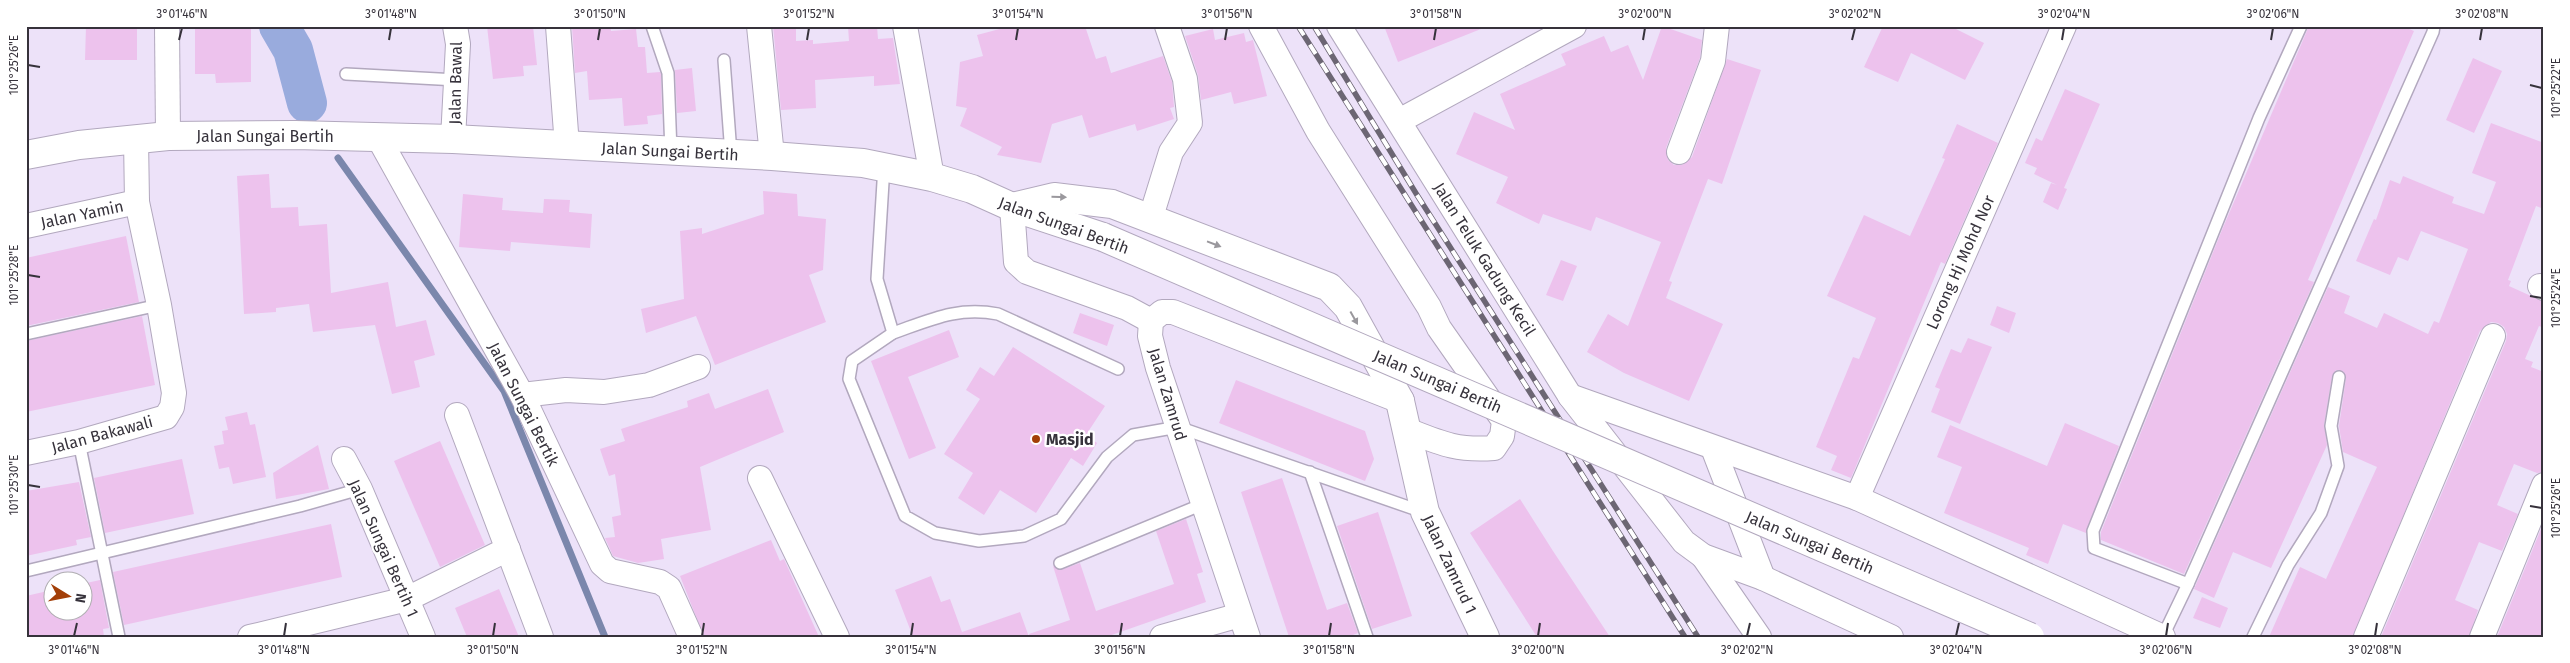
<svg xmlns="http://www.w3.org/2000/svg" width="2570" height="663" viewBox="0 0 2570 663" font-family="'Fira Sans',sans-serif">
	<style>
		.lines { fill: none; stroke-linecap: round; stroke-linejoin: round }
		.stream { stroke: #7b87ac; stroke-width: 7 }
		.river { stroke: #99abdd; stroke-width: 40 }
		.building { fill: #edc2ed }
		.service-casing { stroke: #b2a8be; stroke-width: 14 }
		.minor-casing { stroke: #b2a8be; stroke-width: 26 }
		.tertiary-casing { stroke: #b2a8be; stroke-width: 30 }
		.primary-casing { stroke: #b2a8be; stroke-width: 30 }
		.service { stroke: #fff; stroke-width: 11 }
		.minor { stroke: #fff; stroke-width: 24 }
		.tertiary { stroke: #fff; stroke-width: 28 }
		.primary { stroke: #fff; stroke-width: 28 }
		.rail-casing { stroke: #6c6673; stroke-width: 5.5 }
		.rail { stroke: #fff; stroke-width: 4; stroke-dasharray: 11; stroke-linecap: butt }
		.primary-bridge-casing { stroke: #b2a8be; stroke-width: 30; stroke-linecap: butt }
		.primary-bridge { stroke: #fff; stroke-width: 28 }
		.oneway { fill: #9a989d }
		.ticks { fill: none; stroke: #36323b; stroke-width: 2 }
		.poi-dot { fill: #a33f08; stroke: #fff; stroke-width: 2 }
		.labels { text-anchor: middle; stroke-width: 4.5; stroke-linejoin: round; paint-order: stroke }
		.street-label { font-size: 16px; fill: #36323b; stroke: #fff }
		.poi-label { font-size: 16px; font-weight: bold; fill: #36323b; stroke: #fff; text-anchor: start }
		.neatline { fill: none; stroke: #36323b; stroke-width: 2 }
		.ticks-label { font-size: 12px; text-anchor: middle; fill: #36323b }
	</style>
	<rect width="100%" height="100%" fill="#ede2f9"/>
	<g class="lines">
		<path class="stream" d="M 338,158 L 504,391 L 605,637"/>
		<path class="river" d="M 279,26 L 293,50 L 307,103"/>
	</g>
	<g class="building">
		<path d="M 86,26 L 137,26 L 137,60 L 85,60 Z"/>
		<path d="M 195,26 L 251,26 L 251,82 L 216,83 L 215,74 L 195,74 Z"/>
		<path d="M 487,26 L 533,26 L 537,65 L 523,66 L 524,76 L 493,79 Z"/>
		<path d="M 572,26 L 610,26 L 611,31 L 636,29 L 638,47 L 645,47 L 647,73 L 660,72 L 661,74 L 662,114 L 647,116 L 648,124 L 624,126 L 622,98 L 589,100 L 587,71 L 575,73 Z"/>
		<path d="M 773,26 L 796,26 L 796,41 L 813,40 L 813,44 L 849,41 L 848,26 L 877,26 L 878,39 L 893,38 L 900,84 L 874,86 L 874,76 L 815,80 L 816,108 L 781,110 Z"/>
		<path d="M 1011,26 L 1085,26 L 1096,59 L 1106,56 L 1111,73 L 1163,56 L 1172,82 L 1174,107 L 1170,108 L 1174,119 L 1137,131 L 1135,124 L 1089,138 L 1082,115 L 1052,124 L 1041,163 L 997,155 L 1002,147 L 960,126 L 967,108 L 956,106 L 960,62 L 983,56 L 977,35 Z"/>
		<path d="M 1384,26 L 1486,26 L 1486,27 L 1398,62 Z"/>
		<path d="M 1662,26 L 1702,40 L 1700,58 L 1666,148 L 1668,160 L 1674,165 L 1682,165 L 1692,157 L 1727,59 L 1761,70 L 1722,184 L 1708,179 L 1669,281 L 1672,282 L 1666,298 L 1723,324 L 1689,401 L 1624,373 L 1587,352 L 1608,314 L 1628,326 L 1661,242 L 1596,217 L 1591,231 L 1543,214 L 1539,224 L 1496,203 L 1508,177 L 1456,154 L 1474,112 L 1515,130 L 1500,94 L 1566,65 L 1561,54 L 1604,36 L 1611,52 L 1628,45 L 1643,80 Z"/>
		<path d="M 1883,26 L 1950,26 L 1984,43 L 1965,80 L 1911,53 L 1898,82 L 1864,67 Z"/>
		<path d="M 2309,26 L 2402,26 L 2414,31 L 2308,280 L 2314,282 L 2184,574 L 2101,540 L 2101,532 L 2222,230 Z"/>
		<path d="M 1213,29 L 1215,40 L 1244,33 L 1246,42 L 1253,40 L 1267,96 L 1234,104 L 1231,92 L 1201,100 L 1198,75 L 1185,36 Z"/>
		<path d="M 2473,58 L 2502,71 L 2474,133 L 2446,120 Z"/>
		<path d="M 692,68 L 696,111 L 677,113 L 675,70 Z"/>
		<path d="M 2065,89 L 2100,104 L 2064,188 L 2067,189 L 2058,210 L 2043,202 L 2051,183 L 2057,185 L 2034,174 L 2037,168 L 2025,163 L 2036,138 L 2042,141 Z"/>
		<path d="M 2491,123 L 2544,143 L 2544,209 L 2536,206 L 2508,280 L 2511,281 L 2509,286 L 2544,302 L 2544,328 L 2539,326 L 2525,359 L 2533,362 L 2531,367 L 2544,372 L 2544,472 L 2537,473 L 2514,464 L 2497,505 L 2518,514 L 2502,551 L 2479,542 L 2455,600 L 2478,610 L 2469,637 L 2381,637 L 2506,341 L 2507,334 L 2504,327 L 2498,323 L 2491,322 L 2480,331 L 2353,637 L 2269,637 L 2300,567 L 2326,579 L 2377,467 L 2343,452 L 2339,426 L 2346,378 L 2343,371 L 2336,370 L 2332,376 L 2324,425 L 2327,445 L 2271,568 L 2233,552 L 2214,598 L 2194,589 L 2197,582 L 2328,287 L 2350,296 L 2344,313 L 2377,328 L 2384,313 L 2428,334 L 2434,321 L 2439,323 L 2468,249 L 2421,231 L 2408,261 L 2398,257 L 2390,275 L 2356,261 L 2374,219 L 2376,220 L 2390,180 L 2400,184 L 2403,176 L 2454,197 L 2452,203 L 2484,214 L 2496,182 L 2472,173 Z"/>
		<path d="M 1957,124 L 1998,143 L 1945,264 L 1941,262 L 1851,478 L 1831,470 L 1837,456 L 1816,447 L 1853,357 L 1859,359 L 1876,318 L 1827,296 L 1864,215 L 1910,236 L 1945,159 L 1942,158 Z"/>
		<path d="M 269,174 L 271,208 L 298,207 L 299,226 L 327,224 L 331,293 L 388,282 L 396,327 L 426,320 L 435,355 L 414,361 L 420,387 L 392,394 L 375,325 L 313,332 L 309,304 L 276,308 L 276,312 L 244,314 L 237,176 Z"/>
		<path d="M 763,191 L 797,194 L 798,216 L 826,219 L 823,270 L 809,275 L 826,322 L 715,365 L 696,316 L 646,333 L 641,309 L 684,299 L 680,231 L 702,228 L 702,234 L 764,214 Z"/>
		<path d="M 463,194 L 503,198 L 502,210 L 543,213 L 544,199 L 570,200 L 569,212 L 592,214 L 590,248 L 511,242 L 510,251 L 459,247 Z"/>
		<path d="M 126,236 L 139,302 L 26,326 L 26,258 Z"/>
		<path d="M 1561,260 L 1577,266 L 1563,301 L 1546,295 Z"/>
		<path d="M 1997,306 L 2016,313 L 2009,333 L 1990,325 Z"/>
		<path d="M 1080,313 L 1114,325 L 1107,346 L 1073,333 Z"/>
		<path d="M 142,316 L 155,385 L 26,412 L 26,341 Z"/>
		<path d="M 949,330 L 959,357 L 908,377 L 936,448 L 909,459 L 871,361 Z"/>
		<path d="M 1968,338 L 1992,347 L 1960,424 L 1931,412 L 1940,389 L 1935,387 L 1951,349 L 1961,353 Z"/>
		<path d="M 1013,347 L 1105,406 L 1086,435 L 1097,443 L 1083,466 L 1071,458 L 1036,513 L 1000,490 L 984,515 L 958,498 L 973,473 L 944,454 L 980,399 L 966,390 L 980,367 L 994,376 Z"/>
		<path d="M 1236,380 L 1365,431 L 1374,459 L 1365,481 L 1219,423 Z"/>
		<path d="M 768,389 L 784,432 L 700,467 L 711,530 L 661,539 L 664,559 L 638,563 L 613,556 L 605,538 L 615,537 L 612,517 L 621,515 L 615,474 L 609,476 L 600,449 L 625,441 L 621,429 L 688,407 L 687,401 L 709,393 L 715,409 Z"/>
		<path d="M 247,412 L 250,425 L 255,424 L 266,477 L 233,484 L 229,467 L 219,469 L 214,446 L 224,444 L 222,431 L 228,430 L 225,417 Z"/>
		<path d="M 2065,423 L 2119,446 L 2086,533 L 2063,524 L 2048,564 L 2026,555 L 2029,548 L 1944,513 L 1962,467 L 1937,457 L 1950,425 L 2047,466 Z"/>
		<path d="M 440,441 L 485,545 L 440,567 L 394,461 Z"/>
		<path d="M 318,445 L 329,489 L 276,499 L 273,473 Z"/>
		<path d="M 182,459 L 194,514 L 105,533 L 94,478 Z"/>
		<path d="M 1282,478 L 1327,610 L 1347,603 L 1358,633 L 1348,637 L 1289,637 L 1241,492 Z"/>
		<path d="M 79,482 L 91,537 L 76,540 L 77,545 L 26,556 L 26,491 Z"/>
		<path d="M 1520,499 L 1553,551 L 1610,637 L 1537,637 L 1514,601 L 1470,533 Z"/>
		<path d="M 1378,512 L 1412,616 L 1372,629 L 1337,526 Z"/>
		<path d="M 1186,519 L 1203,572 L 1197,574 L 1206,602 L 1106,637 L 1030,637 L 1029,634 L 1070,620 L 1053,566 L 1060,570 L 1080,563 L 1096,611 L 1174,584 L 1156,531 Z"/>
		<path d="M 331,524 L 342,577 L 124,625 L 113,572 Z"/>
		<path d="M 2543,524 L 2544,637 L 2497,637 Z"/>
		<path d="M 771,540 L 780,561 L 784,559 L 819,637 L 704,637 L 680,576 Z"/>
		<path d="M 931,576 L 941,602 L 950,599 L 962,632 L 1020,612 L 1029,637 L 913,637 L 895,590 Z"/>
		<path d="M 100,580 L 109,628 L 103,629 L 104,637 L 26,637 L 26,596 L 52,590 L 52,610 L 82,610 L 82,584 Z"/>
		<path d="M 499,589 L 519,637 L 467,637 L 455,608 Z"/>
		<path d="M 2202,597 L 2228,608 L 2220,628 L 2193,618 Z"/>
	</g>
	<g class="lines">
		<g class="service-casing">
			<g id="service">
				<path d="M 652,26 L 668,73 L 671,152"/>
				<path d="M 724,60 L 731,154"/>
				<path d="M 346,74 L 457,80"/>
				<path d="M 884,166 L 877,279 L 893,333 L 852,361 L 849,379 L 905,516 L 935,533 L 979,541 L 1024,536 L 1061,519 L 1107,457 L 1133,435 L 1178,427 L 1423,512"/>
				<path d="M 893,333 C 930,320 958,306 998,314 L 1118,369"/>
				<path d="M 26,334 L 159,305"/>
				<path d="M 79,442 L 119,637"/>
				<path d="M 1310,472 L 1367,637"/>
				<path d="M 1060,563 L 1203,504"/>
				<path d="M 26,571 L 300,506 L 360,489"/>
				<path d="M 2188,584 L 2094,548 L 2093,531 L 2259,118 L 2301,26"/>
				<path d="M 2163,636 L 2188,584 L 2433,32 L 2434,26"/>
				<path d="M 2253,637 L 2288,565 L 2321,513 L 2338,466 L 2331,426 L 2339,377"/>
			</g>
		</g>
		<g class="minor-casing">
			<g id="minor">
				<path d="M 167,26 L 168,136"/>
				<path d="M 558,26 L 567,146"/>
				<path d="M 759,26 L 772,156"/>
				<path d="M 905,26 L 932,177"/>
				<path d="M 1261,26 L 1318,131 L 1429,307 L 1439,328 L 1504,421 L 1502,436 L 1494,448 C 1457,451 1440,443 1407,430"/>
				<path d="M 1339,26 L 1570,396 L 1684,542 L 1703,556 L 1763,578 L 1891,637"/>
				<path d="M 1399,121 L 1574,26"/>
				<path d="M 378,137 L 522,395 L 602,564 L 610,571 L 660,582 L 669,588 L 691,637"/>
				<path d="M 453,139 L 458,44 L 455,26"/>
				<path d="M 1679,152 L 1713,61 L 1717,26"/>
				<path d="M 1012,207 L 1016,262 L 1027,272 L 1127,308 L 1151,321"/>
				<path d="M 1150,220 L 1171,152 L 1190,123 L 1185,79 L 1167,26"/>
				<path d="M 26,226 L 137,202"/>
				<path d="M 2540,286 L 2544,288"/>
				<path d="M 522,395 L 566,390 L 604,392 L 649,385 L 698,367"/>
				<path d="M 1570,396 L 1857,498 L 2163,637"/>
				<path d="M 457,415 L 541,637"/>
				<path d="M 1713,448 L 1763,578"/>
				<path d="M 26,453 L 79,442 L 166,417 L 172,407 L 174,393 L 159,305 L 137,202 L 136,139"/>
				<path d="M 344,459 L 360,489 L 423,637"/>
				<path d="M 760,478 L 837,637"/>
				<path d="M 1857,498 L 2064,26"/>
				<path d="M 1703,556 L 1759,637"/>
				<path d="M 250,637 L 407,599 L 508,549"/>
				<path d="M 1162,637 L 1240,615"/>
				<path d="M 1248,637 L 1158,368 L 1150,336 L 1151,321 L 1162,312 L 1173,312 L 1400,401"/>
				<path d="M 2366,637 L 2493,336"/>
				<path d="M 2482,637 L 2544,485"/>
			</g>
		</g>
		<g class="tertiary-casing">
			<path id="tertiary" d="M 1400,401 L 1425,512 L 1485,637"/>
		</g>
		<g class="primary-casing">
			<g id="primary">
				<path d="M 26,155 L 79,145 L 168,136 L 295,135 L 453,139 L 772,156 L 863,163 L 932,177 L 972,189 L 1012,207 L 1103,237"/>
				<path d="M 1012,207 L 1054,197 L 1112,204 L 1329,287 L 1348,307 L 1400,401"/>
			</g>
		</g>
		<use href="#service" class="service"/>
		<use href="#minor" class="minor"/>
		<use href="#tertiary" class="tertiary"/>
		<use href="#primary" class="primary"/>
		<g class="rail-casing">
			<g id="rail">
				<path d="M 1298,26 L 1685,637"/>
				<path d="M 1314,26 L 1417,195 L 1698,637"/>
			</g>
		</g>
		<use href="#rail" class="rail"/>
		<g class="primary-bridge-casing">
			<path id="primary-bridge" d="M 1103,237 L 2030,637"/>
		</g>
		<use href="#primary-bridge" class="primary-bridge"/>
	</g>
	<defs><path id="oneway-solid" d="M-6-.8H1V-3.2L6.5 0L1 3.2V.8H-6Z" transform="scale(1.25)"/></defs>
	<g class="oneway">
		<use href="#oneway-solid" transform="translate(1059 197) rotate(1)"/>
		<use href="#oneway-solid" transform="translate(1214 244) rotate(21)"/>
		<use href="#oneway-solid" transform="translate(1354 318) rotate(61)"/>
	</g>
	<path class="ticks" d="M 179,40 L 182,28M 389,40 L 391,28M 598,40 L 600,28M 807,40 L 809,28M 1016,40 L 1018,28M 1225,40 L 1227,28M 1434,40 L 1436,28M 1643,40 L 1645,28M 1852,40 L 1855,28M 2062,40 L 2064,28M 2271,40 L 2273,28M 2480,40 L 2482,28M 28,65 L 40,67M 2530,85 L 2542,88M 28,275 L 40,277M 2530,296 L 2542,298M 28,485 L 40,487M 2530,506 L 2542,508M 74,636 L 77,623M 284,636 L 286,623M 493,636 L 495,623M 702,636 L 704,623M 911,636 L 913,623M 1120,636 L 1122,623M 1329,636 L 1331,623M 1538,636 L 1540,623M 1747,636 L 1750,623M 1956,636 L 1959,623M 2166,636 L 2168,623M 2375,636 L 2377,623"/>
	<circle class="poi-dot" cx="1036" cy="439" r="5"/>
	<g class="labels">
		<g class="street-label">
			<text transform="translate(455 83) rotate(-89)" y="6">Jalan Bawal</text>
			<text x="265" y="142">Jalan Sungai Bertih</text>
			<text transform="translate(670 151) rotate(3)" y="6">Jalan Sungai Bertih</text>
			<text transform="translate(82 214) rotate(-12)" y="6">Jalan Yamin</text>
			<text transform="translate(1064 225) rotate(20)" y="6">Jalan Sungai Bertih</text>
			<text transform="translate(1485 259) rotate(58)" y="6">Jalan Teluk Gadung Kecil</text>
			<text transform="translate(1960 262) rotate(-66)" y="6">Lorong Hj Mohd Nor</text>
			<text transform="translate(1438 381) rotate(23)" y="6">Jalan Sungai Bertih</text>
			<text transform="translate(1168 394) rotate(73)" y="6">Jalan Zamrud</text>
			<text transform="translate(524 404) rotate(63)" y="6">Jalan Sungai Bertik</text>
			<text transform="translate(102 434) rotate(-15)" y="6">Jalan Bakawali</text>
			<text transform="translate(1810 542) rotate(23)" y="6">Jalan Sungai Bertih</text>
			<text transform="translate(384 548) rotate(66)" y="6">Jalan Sungai Bertih 1</text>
			<text transform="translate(1450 564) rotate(65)" y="6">Jalan Zamrud 1</text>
		</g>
		<g class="poi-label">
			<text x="1046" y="445">Masjid</text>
		</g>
	</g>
	<rect width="2570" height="663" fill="none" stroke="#ffffff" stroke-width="55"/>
	<g transform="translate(68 596) rotate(100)"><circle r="24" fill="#ffffff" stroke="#afadb1"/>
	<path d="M0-4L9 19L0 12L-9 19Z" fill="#a33f08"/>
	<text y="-8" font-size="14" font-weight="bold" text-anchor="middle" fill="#36323b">N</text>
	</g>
	<rect x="28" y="28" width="2514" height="608" class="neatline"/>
	<g class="ticks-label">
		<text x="182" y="18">3°01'46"N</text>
		<text x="391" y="18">3°01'48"N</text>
		<text x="600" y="18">3°01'50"N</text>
		<text x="809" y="18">3°01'52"N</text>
		<text x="1018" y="18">3°01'54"N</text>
		<text x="1227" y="18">3°01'56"N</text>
		<text x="1436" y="18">3°01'58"N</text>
		<text x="1645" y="18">3°02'00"N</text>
		<text x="1855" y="18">3°02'02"N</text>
		<text x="2064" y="18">3°02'04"N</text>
		<text x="2273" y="18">3°02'06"N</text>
		<text x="2482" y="18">3°02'08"N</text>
		<text transform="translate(14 65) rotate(-90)" y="4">101°25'26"E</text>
		<text transform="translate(2556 88) rotate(-90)" y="4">101°25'22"E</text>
		<text transform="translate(14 275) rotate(-90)" y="4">101°25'28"E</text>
		<text transform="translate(2556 298) rotate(-90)" y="4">101°25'24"E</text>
		<text transform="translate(14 485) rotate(-90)" y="4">101°25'30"E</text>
		<text transform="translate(2556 508) rotate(-90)" y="4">101°25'26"E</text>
		<text x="74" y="654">3°01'46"N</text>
		<text x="284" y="654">3°01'48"N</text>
		<text x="493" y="654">3°01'50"N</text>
		<text x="702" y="654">3°01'52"N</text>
		<text x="911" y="654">3°01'54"N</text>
		<text x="1120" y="654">3°01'56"N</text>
		<text x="1329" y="654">3°01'58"N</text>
		<text x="1538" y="654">3°02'00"N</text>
		<text x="1747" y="654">3°02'02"N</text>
		<text x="1956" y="654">3°02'04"N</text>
		<text x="2166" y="654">3°02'06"N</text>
		<text x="2375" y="654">3°02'08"N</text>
	</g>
</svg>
